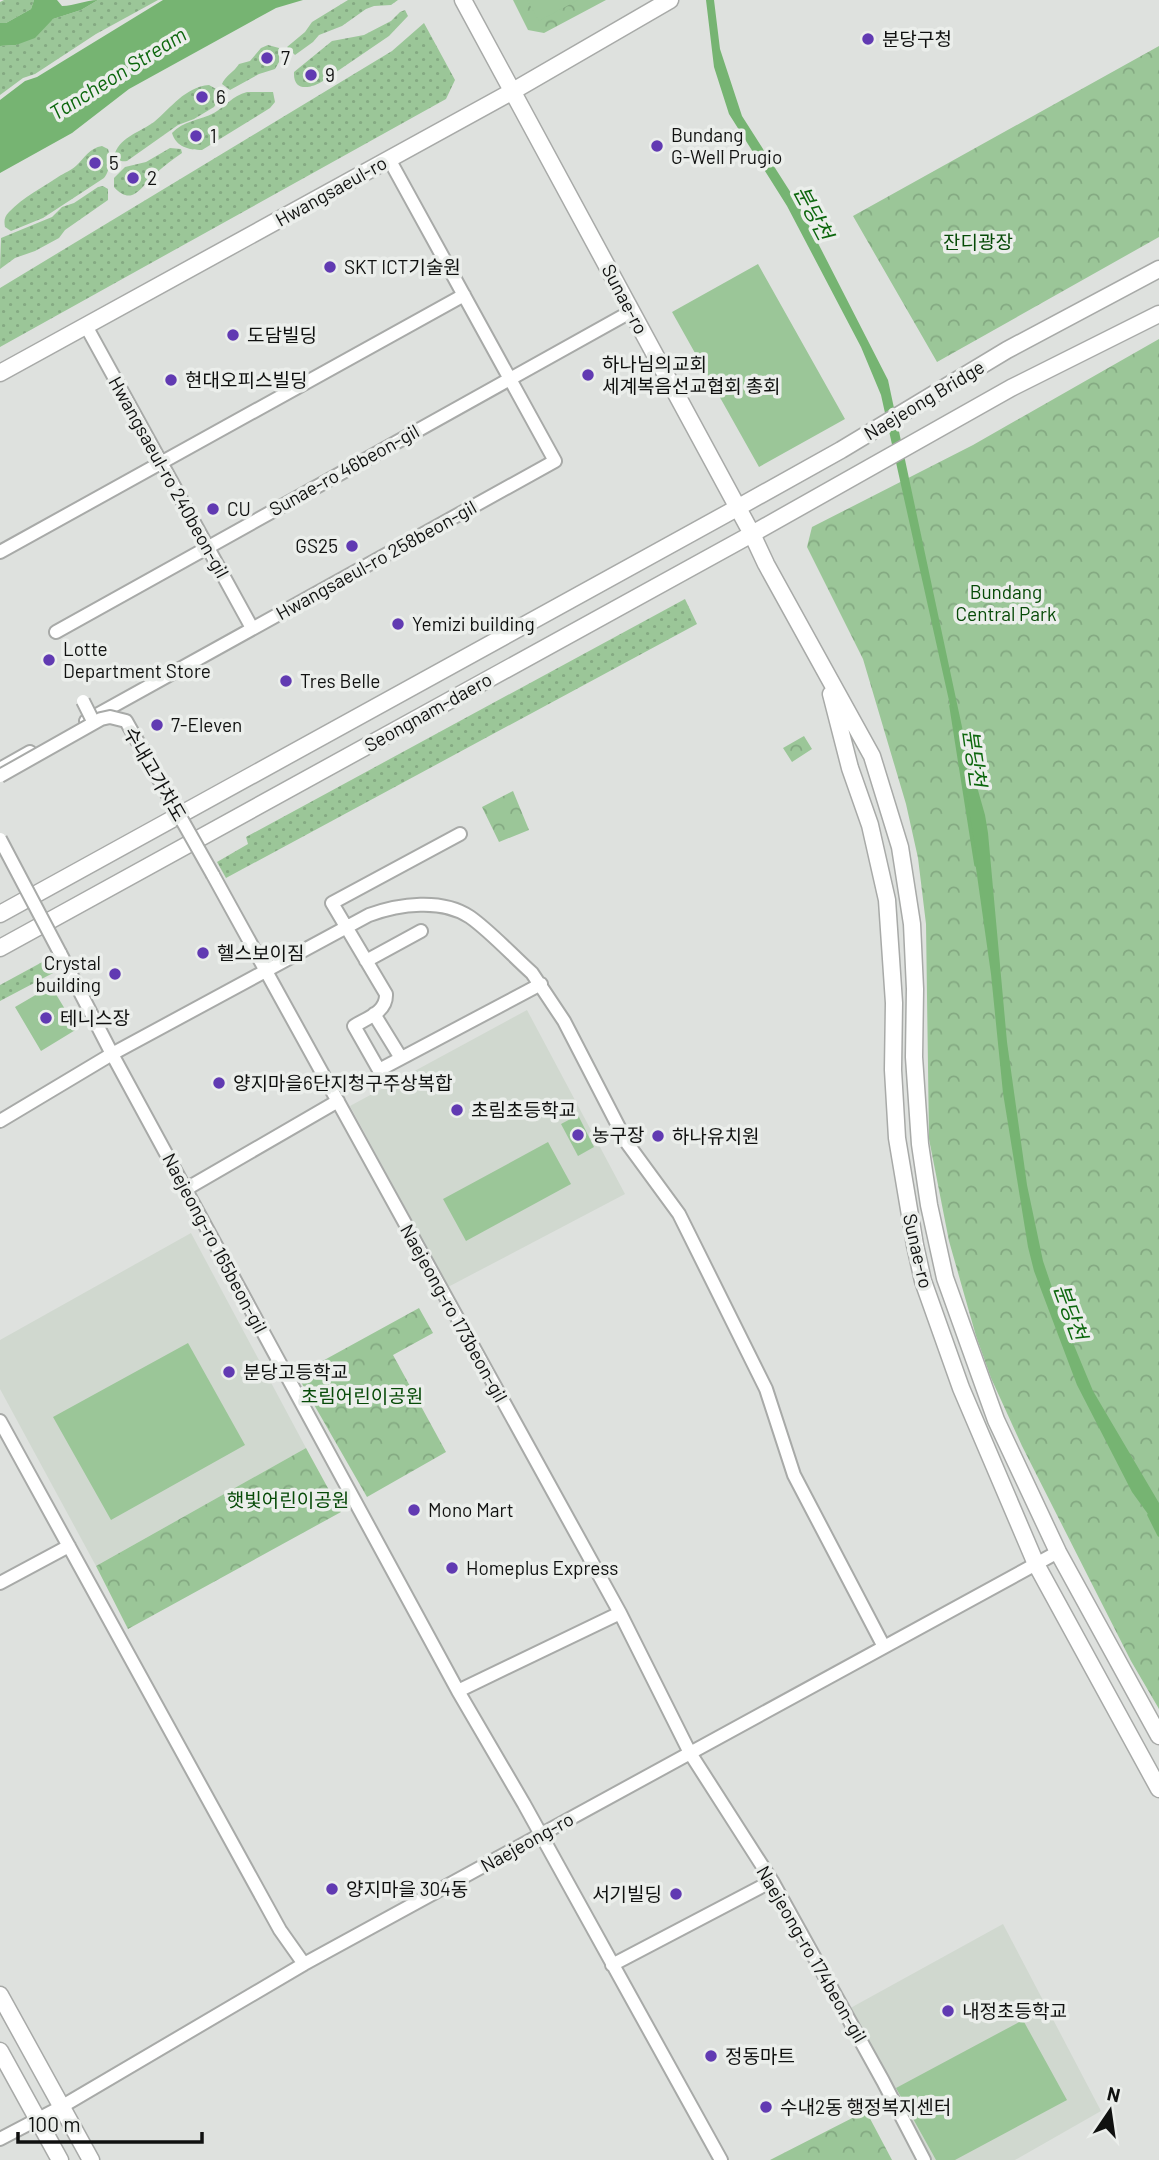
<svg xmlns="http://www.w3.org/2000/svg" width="1159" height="2160" viewBox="0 0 1159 2160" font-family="Barlow,'Noto Sans KR',sans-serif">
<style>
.built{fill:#d0d8cf}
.grass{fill:url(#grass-dots)}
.park{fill:url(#park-crowns)}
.pitch{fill:#9bc698}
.water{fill:#76b472}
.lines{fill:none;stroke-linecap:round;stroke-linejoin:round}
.stream{stroke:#76b472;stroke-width:3.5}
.minor-casing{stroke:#a8aaa8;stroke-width:16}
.major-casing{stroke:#a8aaa8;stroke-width:19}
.minor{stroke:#fff;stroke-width:12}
.major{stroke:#fff;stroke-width:16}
.minor-bridge-casing{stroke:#a8aaa8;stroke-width:16;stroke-linecap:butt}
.minor-bridge{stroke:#fff;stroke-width:12}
.poi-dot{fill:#613ab2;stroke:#ebeeeb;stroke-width:2.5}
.labels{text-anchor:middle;stroke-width:7;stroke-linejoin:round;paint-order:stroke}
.poi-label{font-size:19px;fill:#101110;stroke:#ebeeeb;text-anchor:start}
.street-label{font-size:19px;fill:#101110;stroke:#ebeeeb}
.park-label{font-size:19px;fill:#064a07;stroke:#ebeeeb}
.water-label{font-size:21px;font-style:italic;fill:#0c670d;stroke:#ebeeeb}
</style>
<defs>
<pattern id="grass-dots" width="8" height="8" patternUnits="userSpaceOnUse" patternTransform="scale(1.75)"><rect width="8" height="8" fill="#9bc698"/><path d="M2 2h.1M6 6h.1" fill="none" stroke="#84a982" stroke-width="1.8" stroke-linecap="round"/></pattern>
<pattern id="park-crowns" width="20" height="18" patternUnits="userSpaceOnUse" patternTransform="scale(1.75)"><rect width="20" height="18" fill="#9bc698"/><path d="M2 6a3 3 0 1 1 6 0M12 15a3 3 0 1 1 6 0" fill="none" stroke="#84a982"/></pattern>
</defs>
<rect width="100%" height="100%" fill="#dee1de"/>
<!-- built -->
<path class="built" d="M 527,1010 L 625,1194 L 448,1287 L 350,1106 Z
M 191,1233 L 306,1448 L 96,1566 L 0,1389 L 0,1340 Z
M 1003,1924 L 1101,2111 L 1015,2160 L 926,2160 L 845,2011 Z"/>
<!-- grass -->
<path class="grass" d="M 4,0 L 34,0 L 31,9 L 6,23 L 0,23 L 0,2 Z
M 98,0 L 158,0 L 96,34 L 35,74 L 23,78 L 0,95 L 0,46 L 16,45 L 53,19 L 81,10 Z
M 348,0 L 398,0 L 391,5 L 374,6 L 366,9 L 342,26 L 319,35 L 313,42 L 295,55 L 287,47 L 305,32 L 312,22 Z
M 405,10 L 408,16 L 389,36 L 323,81 C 310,89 293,92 294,72 L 332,41 L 364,35 L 391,21 L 400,12 Z
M 424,23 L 455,80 L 446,99 L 0,347 L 0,288 L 392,51 Z
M 268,45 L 279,48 L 279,62 L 275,69 L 259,74 L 230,90 L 222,84 C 225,76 234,72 239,64 L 250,61 L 261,48 Z
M 209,85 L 218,90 L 217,102 L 214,107 L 194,119 L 178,125 L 127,161 C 120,162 117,160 115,153 C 121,137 140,132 154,122 C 171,108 185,87 209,85 Z
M 247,92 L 273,92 L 275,102 L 270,108 L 202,150 C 189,150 176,147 172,133 C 183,121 200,120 214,113 C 226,106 232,96 247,92 Z
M 102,146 L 108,149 C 111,158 110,171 104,178 L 43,218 L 11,231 L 5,227 C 4,221 4,217 9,212 C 23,197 42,188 58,177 C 64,173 72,170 77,165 C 85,157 90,148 102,146 Z
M 170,148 L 181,149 L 182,153 C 173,159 164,166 155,174 C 142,185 133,208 114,187 L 114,178 L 125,167 L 146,162 Z
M 103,186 L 108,189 L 108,200 L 65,230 L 59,238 L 35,251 L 15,258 L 0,269 L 1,238 L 52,217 L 62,207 L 74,203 L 98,187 Z
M 685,599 L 697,624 L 226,878 L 217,862 L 248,844 L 246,837 Z
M 46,960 L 53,973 L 0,1001 L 0,985 Z"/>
<!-- park -->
<path class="park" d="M 513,0 L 606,0 L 544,33 L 528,30 Z
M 1159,46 L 1159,237 L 937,362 L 853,216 Z
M 1159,339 L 1159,1709 L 1131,1661 L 1022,1446 L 991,1378 L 976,1336 L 949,1241 L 929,1139 L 926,924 L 918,858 L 906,804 L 863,659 L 807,547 L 812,527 L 973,445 Z
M 804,736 L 812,749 L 792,762 L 783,748 Z
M 513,791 L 529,830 L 499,842 L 482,807 Z
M 419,1308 L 433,1333 L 393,1355 L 446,1452 L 367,1497 L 297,1375 Z
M 306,1448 L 341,1512 L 128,1629 L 96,1566 Z
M 866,2111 L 892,2160 L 770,2160 Z"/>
<!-- pitch -->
<path class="pitch" d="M 527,0 L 578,0 L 539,21 Z
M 98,151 L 105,152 L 103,166 L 96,175 L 90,175 L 87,169 L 87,159 Z
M 758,264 L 845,419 L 759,467 L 672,312 Z
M 51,986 L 77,1029 L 41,1051 L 15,1007 Z
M 578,1115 L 594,1147 L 578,1156 L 561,1124 Z
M 548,1142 L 571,1184 L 466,1241 L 443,1199 Z
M 188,1343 L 245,1445 L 111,1520 L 53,1417 Z
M 1023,2020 L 1067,2100 L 955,2160 L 936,2160 L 896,2088 Z"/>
<!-- water -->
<path class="water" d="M 34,0 L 57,0 L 62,6 C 75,6 85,0 98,0 L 81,10 L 53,19 L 35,38 L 16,45 L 0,46 L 0,23 L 6,23 L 31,9 Z
M 163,0 L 303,0 L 276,8 L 129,89 L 72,133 L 0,173 L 0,100 L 25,81 L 37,77 Z
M 706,0 L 714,0 L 720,49 L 742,116 L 798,204 L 888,380 L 968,755 L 985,815 L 988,833 L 1007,1042 L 1027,1185 L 1043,1261 L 1061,1314 L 1093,1391 L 1159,1503 L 1159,1535 L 1153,1521 L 1132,1492 L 1077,1385 L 1034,1271 L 1028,1247 L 1003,1093 L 991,974 L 958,741 L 881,395 L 861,347 L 787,206 L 729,114 L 714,67 Z"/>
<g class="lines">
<!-- stream -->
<path class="stream" d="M 951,706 L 976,865
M 1149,1515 L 1159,1535"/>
<!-- minor casing -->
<g class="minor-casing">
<path id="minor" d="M 86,326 L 252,628
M 0,552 L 464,295
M 56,632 L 632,311
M 86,721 L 555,461 L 389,159
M 0,769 L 30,752
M 460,834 L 332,903 L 386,994 C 387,1012 367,1018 354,1026 L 379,1070 L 541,984
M 213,875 L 620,1613 L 690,1753 L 772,1881 L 883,2081 L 924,2160
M 60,953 L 112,1054 L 458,1691 L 524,1804 L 721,2160
M 366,961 L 421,931
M 374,1014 L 401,1058
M 0,1121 L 112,1054 L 369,915 C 399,904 442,898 470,917 C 490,931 514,957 532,973 L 564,1021 L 627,1143 L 679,1214 L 766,1389 L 794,1475 L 883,1645
M 186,1189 L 338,1101
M 0,1421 L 280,1930 L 304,1964
M 0,1583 L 69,1546
M 458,1691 L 620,1613
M 612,1965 L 772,1881
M 0,2139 L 61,2107 L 304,1964 L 1058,1552"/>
</g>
<!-- major casing -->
<g class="major-casing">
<path id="major" d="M 463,0 L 752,534 L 766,564 L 872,756 L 900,847 L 912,924 L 915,989 L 914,1057 L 920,1144 L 929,1205 L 945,1278 L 996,1420 L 1058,1552 L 1159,1736
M 0,373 L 513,91 L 670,0
M 831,694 L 850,768 L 870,825 L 887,900 L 894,1003 L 893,1070 L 897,1138 L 915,1245 L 923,1281 L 961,1388 L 1036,1564 L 1159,1789
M 0,914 L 737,508 L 841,450 L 1007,350 L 1159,269
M 0,948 L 752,534 L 1011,388 L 1159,314
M 0,1995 L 91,2160
M 0,2051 L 60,2160"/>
</g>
<!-- minor -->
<use href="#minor" class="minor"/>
<!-- major -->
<use href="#major" class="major"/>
<!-- minor-bridge casing -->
<g class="minor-bridge-casing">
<path id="minor-bridge" d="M 83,701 L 94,723
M 0,776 L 101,719 L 110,717 L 126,721 L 213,875
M 0,839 L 60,953"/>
</g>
<!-- minor-bridge -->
<use href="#minor-bridge" class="minor-bridge"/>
</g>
<!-- markers -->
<g class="poi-dot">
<circle cx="868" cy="39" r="7"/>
<circle cx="267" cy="58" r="7"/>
<circle cx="311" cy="75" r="7"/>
<circle cx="202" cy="97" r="7"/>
<circle cx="196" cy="136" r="7"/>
<circle cx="657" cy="146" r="7"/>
<circle cx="95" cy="163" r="7"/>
<circle cx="133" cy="178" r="7"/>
<circle cx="330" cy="267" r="7"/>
<circle cx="233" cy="335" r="7"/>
<circle cx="588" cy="375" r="7"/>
<circle cx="171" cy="380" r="7"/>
<circle cx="213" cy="509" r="7"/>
<circle cx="352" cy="546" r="7"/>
<circle cx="398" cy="624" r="7"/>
<circle cx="49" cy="660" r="7"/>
<circle cx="286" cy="681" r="7"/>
<circle cx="157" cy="725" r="7"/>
<circle cx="203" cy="953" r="7"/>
<circle cx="115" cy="974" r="7"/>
<circle cx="46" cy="1018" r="7"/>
<circle cx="219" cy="1083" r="7"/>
<circle cx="457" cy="1110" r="7"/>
<circle cx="578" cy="1135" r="7"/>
<circle cx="658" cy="1136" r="7"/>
<circle cx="229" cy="1372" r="7"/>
<circle cx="414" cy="1510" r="7"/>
<circle cx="452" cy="1568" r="7"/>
<circle cx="332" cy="1889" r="7"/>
<circle cx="676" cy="1894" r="7"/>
<circle cx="948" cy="2011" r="7"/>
<circle cx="711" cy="2056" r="7"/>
<circle cx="766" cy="2107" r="7"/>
</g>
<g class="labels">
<!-- poi labels -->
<g class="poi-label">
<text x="882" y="46">분당구청</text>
<text x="281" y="65">7</text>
<text x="325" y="82">9</text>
<text x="216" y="104">6</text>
<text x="671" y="142">Bundang<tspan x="671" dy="22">G-Well Prugio</tspan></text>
<text x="210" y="143">1</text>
<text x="109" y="170">5</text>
<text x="147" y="185">2</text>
<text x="344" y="274">SKT ICT기술원</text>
<text x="247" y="342">도담빌딩</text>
<text x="602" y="371">하나님의교회<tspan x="602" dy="22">세계복음선교협회 총회</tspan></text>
<text x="185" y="387">현대오피스빌딩</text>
<text x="227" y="516">CU</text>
<text x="338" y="553" text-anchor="end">GS25</text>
<text x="412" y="631">Yemizi building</text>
<text x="63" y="656">Lotte<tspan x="63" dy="22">Department Store</tspan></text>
<text x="300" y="688">Tres Belle</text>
<text x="171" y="732">7-Eleven</text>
<text x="217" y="960">헬스보이짐</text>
<text x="101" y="970" text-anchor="end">Crystal<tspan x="101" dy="22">building</tspan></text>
<text x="60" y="1025">테니스장</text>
<text x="233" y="1090">양지마을6단지청구주상복합</text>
<text x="471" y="1117">초림초등학교</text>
<text x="592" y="1142">농구장</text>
<text x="672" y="1143">하나유치원</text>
<text x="243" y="1379">분당고등학교</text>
<text x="428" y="1517">Mono Mart</text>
<text x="466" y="1575">Homeplus Express</text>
<text x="346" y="1896">양지마을 304동</text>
<text x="662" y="1901" text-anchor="end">서기빌딩</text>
<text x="962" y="2018">내정초등학교</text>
<text x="725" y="2063">정동마트</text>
<text x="780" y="2114">수내2동 행정복지센터</text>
</g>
<!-- street labels -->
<g class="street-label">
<text transform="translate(331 191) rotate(-29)" y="7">Hwangsaeul-ro</text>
<text transform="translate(625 299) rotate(62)" y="7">Sunae-ro</text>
<text transform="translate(924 400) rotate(-31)" y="7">Naejeong Bridge</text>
<text transform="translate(344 470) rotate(-29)" y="7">Sunae-ro 46beon-gil</text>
<text transform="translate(169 477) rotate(61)" y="7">Hwangsaeul-ro 240beon-gil</text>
<text transform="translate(376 560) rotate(-29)" y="7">Hwangsaeul-ro 258beon-gil</text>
<text transform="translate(428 712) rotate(-29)" y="7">Seongnam-daero</text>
<text transform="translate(155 774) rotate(60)" y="7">수내고가차도</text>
<text transform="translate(215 1243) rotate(62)" y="7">Naejeong-ro 165beon-gil</text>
<text transform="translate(918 1251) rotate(77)" y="7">Sunae-ro</text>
<text transform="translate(454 1313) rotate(61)" y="7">Naejeong-ro 173beon-gil</text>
<text transform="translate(527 1842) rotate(-29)" y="7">Naejeong-ro</text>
<text transform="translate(812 1954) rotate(60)" y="7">Naejeong-ro 174beon-gil</text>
</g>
<!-- park labels -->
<g class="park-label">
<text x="978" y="249">잔디광장</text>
<text x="1006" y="599">Bundang<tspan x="1006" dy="22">Central Park</tspan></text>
<text x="362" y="1403">초림어린이공원</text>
<text x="288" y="1507">햇빛어린이공원</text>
</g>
<!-- water labels -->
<g class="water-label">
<text transform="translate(118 74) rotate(-32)" y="7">Tancheon Stream</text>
<text transform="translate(813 213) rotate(62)" y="7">분당천</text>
<text transform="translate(974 758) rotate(82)" y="7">분당천</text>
<text transform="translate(1070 1312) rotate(70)" y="7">분당천</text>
</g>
</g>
<!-- north arrow -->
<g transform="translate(1110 2111) rotate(13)" stroke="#ebeeeb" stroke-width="5" paint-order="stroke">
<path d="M0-5L12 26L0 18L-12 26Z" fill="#101110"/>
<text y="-10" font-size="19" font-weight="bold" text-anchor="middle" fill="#101110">N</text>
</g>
<!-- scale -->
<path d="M18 2132v10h184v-10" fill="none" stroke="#101110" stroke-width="3.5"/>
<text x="28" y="2132" font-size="21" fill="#101110" stroke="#ebeeeb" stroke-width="5" paint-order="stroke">100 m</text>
</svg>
